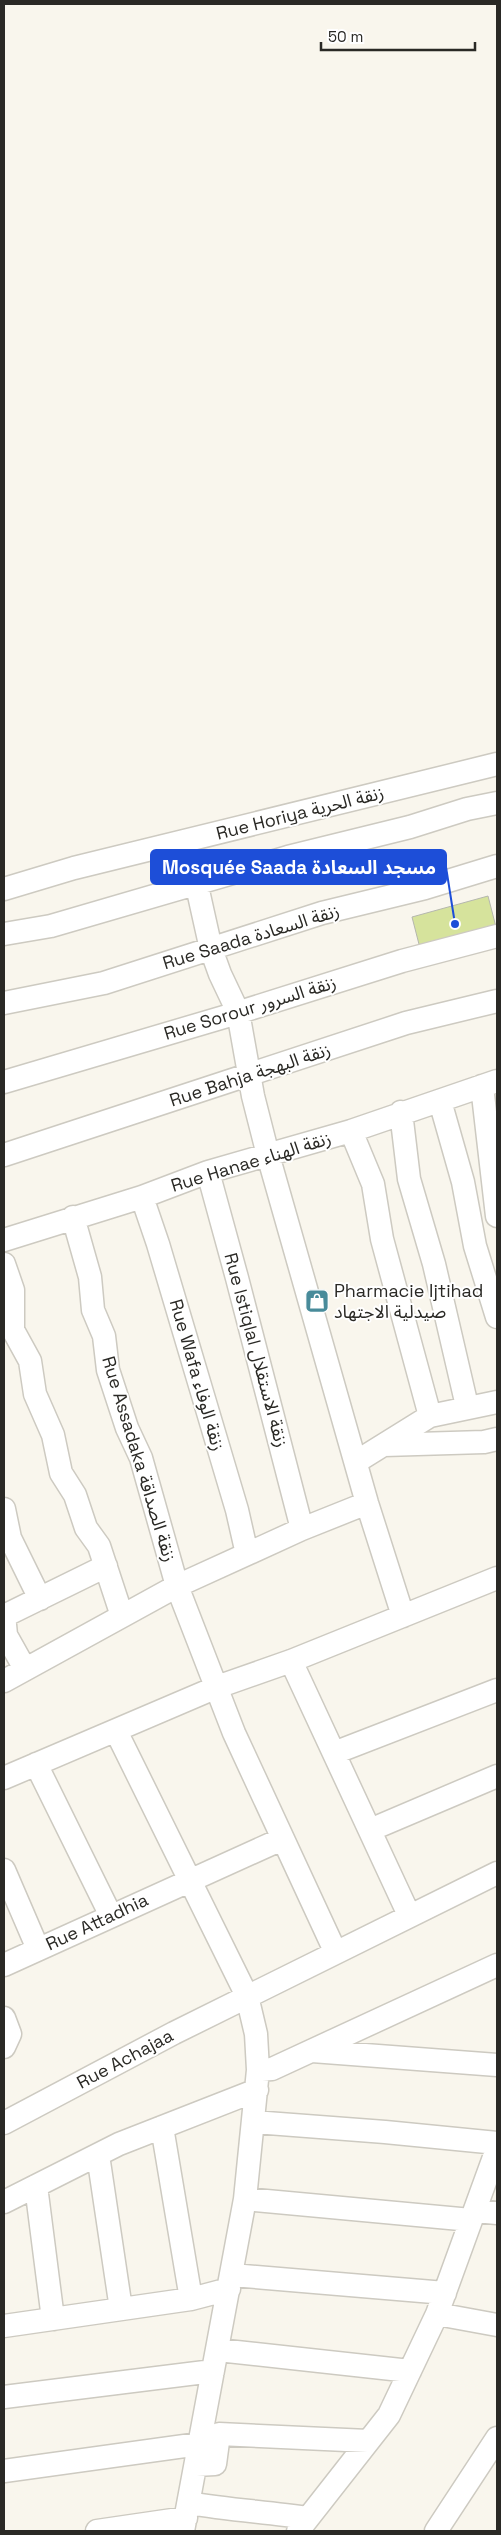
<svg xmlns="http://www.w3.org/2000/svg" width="501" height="2535" viewBox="0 0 501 2535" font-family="'Space Grotesk','Noto Sans Arabic',sans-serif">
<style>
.building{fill:#d6e39c;stroke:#b5b7ae}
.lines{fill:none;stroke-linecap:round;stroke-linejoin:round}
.street-casing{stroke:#cdcac1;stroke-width:25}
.street{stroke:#fff;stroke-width:22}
.labels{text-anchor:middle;stroke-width:4;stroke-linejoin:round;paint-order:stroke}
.street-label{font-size:18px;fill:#2a2925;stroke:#fff}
.poi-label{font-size:18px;fill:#2a2925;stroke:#fff;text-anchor:start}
.leader{fill:none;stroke:#1d4ed8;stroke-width:2}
.callout-dot{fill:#1d4ed8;stroke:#fff;stroke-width:2}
.callout{fill:#1d4ed8;stroke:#1d4ed8;stroke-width:2}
.callout-label{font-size:19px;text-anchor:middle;font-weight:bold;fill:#fff}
</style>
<rect width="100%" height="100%" fill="#f9f6ed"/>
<!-- building -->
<path class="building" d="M 488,896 L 497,931 L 421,952 L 412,917 Z"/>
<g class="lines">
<!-- street casing -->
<g class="street-casing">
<path id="street" d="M 187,841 L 211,949 L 220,974 L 238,1012 L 253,1096 L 268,1155 L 367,1503 L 403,1616
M 4,889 L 74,868 L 497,764
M 4,934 L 51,926 L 288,857 L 410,827 L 467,809 L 497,803
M 4,1003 L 104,983 L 322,913 L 425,888 L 497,866
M 4,1082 L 224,1017 L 402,961 L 497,936
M 482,1086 L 497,1216
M 440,1101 L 463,1182 L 475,1246 L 497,1317
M 401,1112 L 409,1179 L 434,1264 L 467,1406
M 351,1131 L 373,1184 L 382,1239 L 430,1416
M 4,1155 L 406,1023 L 497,1001
M 208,1172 L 237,1278 L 302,1529
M 142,1197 L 158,1244 L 237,1510 L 247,1554
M 73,1217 L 90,1277 L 93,1310 L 104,1336 L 108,1370 L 127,1428 L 141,1458 L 177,1586 L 234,1733 L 335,1951
M 4,1240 L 142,1197 L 208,1172 L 351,1131 L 497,1081
M 4,1264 L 13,1290 L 13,1330 L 30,1361 L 35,1394 L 53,1435 L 61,1473 L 75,1495 L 86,1528 L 99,1546 L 122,1616
M 384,1445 L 484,1442 L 497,1439
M 356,1462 L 430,1416 L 497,1402
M 4,1509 L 10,1538 L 40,1599
M 4,1614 L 6,1635 L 25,1669
M 4,1616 L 106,1566
M 291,1661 L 409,1915
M 4,1681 L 177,1586 L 302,1529 L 367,1503
M 116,1731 L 247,1996 L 256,2034 L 258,2070 L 245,2199 L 183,2531
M 334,1753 L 497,1690
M 36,1764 L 111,1916
M 4,1778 L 217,1687 L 291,1661 L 497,1578
M 370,1830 L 497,1776
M 4,1870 L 38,1949
M 4,1965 L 282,1839
M 4,2018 L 10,2034 L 4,2047
M 312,2051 L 497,2065
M 258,2070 L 272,2069 L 497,1965
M 253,2122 L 385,2132 L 497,2143
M 4,2123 L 174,2033 L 497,1873
M 162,2127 L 191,2299
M 98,2155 L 121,2309
M 36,2186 L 53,2319
M 245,2199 L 471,2220
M 4,2202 L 119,2144 L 257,2090
M 476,2211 L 497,2213
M 232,2275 L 445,2293
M 437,2314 L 497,2325
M 4,2326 L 191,2299 L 229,2289
M 218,2350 L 410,2371
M 4,2397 L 213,2371
M 196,2465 L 215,2464 L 219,2434 L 368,2441
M 4,2471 L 199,2444
M 189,2503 C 229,2510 268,2512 308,2518
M 97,2531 L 186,2518
M 298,2531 L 389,2415 L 437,2314 L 497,2149
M 436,2531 L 497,2438"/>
</g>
<!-- street -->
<use href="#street" class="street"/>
</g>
<!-- icons -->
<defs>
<g id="shop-square" transform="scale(1.25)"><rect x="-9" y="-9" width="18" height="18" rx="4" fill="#488b9a" stroke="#fff"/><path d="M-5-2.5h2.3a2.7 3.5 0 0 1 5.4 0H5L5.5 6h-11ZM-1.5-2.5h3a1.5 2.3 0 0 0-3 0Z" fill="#fff"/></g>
</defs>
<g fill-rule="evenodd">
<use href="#shop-square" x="317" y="1301"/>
</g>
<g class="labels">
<!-- street labels -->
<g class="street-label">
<text transform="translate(300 813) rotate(-14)" y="6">Rue Horiya زنقة الحرية</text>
<text transform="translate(251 937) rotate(-17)" y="6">Rue Saada زنقة السعادة</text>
<text transform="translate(250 1008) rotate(-17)" y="6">Rue Sorour زنقة السرور</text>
<text transform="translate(250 1075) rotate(-18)" y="6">Rue Bahja زنقة البهجة</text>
<text transform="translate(251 1162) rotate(-17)" y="6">Rue Hanae زنقة الهناء</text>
<text transform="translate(256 1350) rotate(75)" y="6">Rue Istiqlal زنقة الاستقلال</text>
<text transform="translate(197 1375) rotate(74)" y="6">Rue Wafa زنقة الوفاء</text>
<text transform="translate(139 1459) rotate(73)" y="6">Rue Assadaka زنقة الصداقة</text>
<text transform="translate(97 1922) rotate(-25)" y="6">Rue Attadhia</text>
<text transform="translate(125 2059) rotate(-28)" y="6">Rue Achajaa</text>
</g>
<!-- poi labels -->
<g class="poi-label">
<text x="334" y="1297">Pharmacie Ijtihad<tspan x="334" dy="21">صيدلية الاجتهاد</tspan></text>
</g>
</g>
<!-- callouts -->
<path class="leader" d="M455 924L446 867"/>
<circle class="callout-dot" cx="455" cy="924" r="5"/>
<rect class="callout" x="151" y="850" width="295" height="34" rx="5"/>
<g class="callout-label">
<text x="299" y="874">Mosquée Saada مسجد السعادة</text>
</g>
<!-- border -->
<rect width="501" height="2535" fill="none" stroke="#2a2925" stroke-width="10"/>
<!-- scale -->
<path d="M321 42v8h154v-8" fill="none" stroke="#2a2925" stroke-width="2.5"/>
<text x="328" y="42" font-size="15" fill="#2a2925" stroke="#ffffff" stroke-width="4" paint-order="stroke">50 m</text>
</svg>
